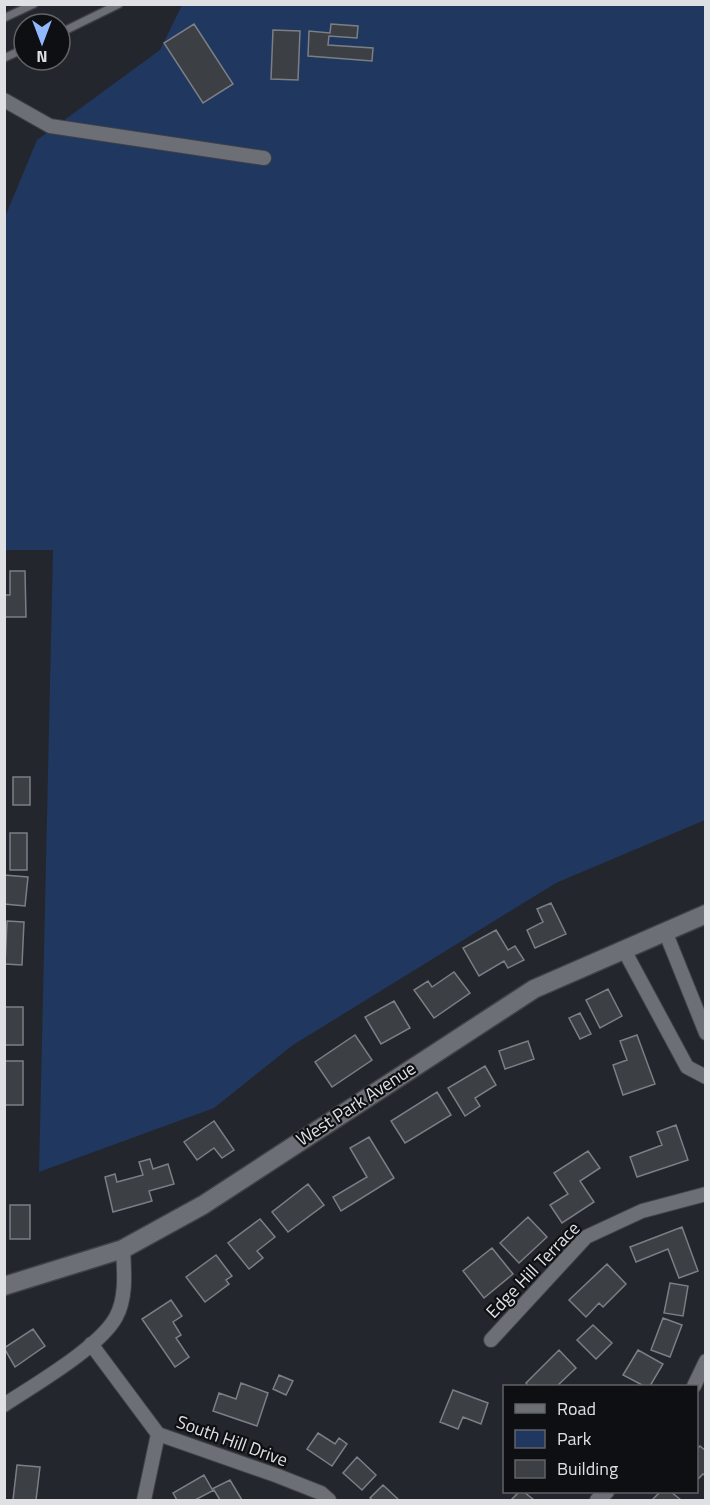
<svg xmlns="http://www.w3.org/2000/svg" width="710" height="1505" viewBox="0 0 710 1505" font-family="'Titillium Web',sans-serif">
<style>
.green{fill:#20375f}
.building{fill:#3c4045;stroke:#7b7f85;stroke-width:1.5}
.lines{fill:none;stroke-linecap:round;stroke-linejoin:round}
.lane-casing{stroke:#3f4146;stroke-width:10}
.street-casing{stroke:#3f4146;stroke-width:16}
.secondary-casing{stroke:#3f4146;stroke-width:21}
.lane{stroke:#6c6f75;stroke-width:7}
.street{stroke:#6c6f75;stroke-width:14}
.secondary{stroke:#6c6f75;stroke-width:18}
.labels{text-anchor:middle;stroke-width:4.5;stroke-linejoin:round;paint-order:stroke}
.street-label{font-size:18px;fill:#dee0e4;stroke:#0e0f12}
</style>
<rect width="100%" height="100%" fill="#23262c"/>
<!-- green -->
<path class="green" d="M 182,5 L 705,5 L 705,820 L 556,883 L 293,1045 L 214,1108 L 39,1172 L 53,550 L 5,550 L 5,217 L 37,140 L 160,50 Z"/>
<!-- building -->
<path class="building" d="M 194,24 L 233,84 L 203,103 L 164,43 Z
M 331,24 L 358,26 L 357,38 L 329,36 L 328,45 L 373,48 L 372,61 L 308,56 L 309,31 L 330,33 Z
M 273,30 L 300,31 L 298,80 L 271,79 Z
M 10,571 L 25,571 L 26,617 L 4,617 L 4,595 L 10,595 Z
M 13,777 L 30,777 L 30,805 L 13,805 Z
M 10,833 L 27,833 L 27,870 L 10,870 Z
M 4,875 L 28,877 L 25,906 L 4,904 Z
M 551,903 L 566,934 L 535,948 L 527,930 L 543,922 L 537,909 Z
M 7,921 L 24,922 L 22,965 L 5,964 Z
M 496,930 L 508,950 L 515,946 L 524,960 L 508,968 L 504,961 L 479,976 L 463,948 Z
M 454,972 L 470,993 L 434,1018 L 414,990 L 428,981 L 432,987 Z
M 608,989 L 622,1016 L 600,1028 L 586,1000 Z
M 394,1001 L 410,1028 L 381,1044 L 365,1017 Z
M 4,1007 L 23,1007 L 23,1045 L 4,1045 Z
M 580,1013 L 591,1034 L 580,1039 L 569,1018 Z
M 355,1035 L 372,1060 L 332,1087 L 315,1062 Z
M 637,1035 L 655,1084 L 623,1095 L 613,1065 L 627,1060 L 620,1041 Z
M 528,1041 L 534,1059 L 505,1069 L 499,1051 Z
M 4,1061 L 23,1061 L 23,1105 L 4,1105 Z
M 485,1066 L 496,1085 L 475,1098 L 480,1106 L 465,1116 L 448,1088 Z
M 437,1092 L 451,1115 L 405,1143 L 391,1121 Z
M 214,1121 L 234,1150 L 222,1158 L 214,1148 L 197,1160 L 184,1142 Z
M 676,1125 L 688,1160 L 637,1177 L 630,1157 L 662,1145 L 657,1132 Z
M 369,1137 L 394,1178 L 341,1211 L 333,1197 L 367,1177 L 350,1148 Z
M 588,1151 L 600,1168 L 580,1181 L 594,1202 L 562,1223 L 550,1205 L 568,1194 L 554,1173 Z
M 150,1159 L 153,1169 L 168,1164 L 174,1184 L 149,1191 L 152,1201 L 113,1212 L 105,1177 L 115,1174 L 117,1182 L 143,1175 L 139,1162 Z
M 308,1184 L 324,1205 L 288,1232 L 272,1212 Z
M 10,1205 L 30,1205 L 30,1239 L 10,1239 Z
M 528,1217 L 547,1237 L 519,1263 L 500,1243 Z
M 260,1219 L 275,1237 L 257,1251 L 263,1258 L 249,1269 L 228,1243 Z
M 682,1227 L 698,1271 L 679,1278 L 668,1249 L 636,1262 L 630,1247 Z
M 492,1248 L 513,1274 L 484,1298 L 463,1271 Z
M 216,1255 L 232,1276 L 226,1280 L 229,1284 L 205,1302 L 186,1277 Z
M 607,1264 L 626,1284 L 603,1307 L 599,1303 L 586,1317 L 569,1300 Z
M 670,1283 L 688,1286 L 683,1316 L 664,1313 Z
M 171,1300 L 182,1316 L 173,1322 L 181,1335 L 176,1338 L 189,1357 L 175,1367 L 142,1319 Z
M 663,1318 L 682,1325 L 670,1357 L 651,1350 Z
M 593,1325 L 612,1343 L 596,1359 L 577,1340 Z
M 33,1329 L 45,1346 L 15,1367 L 4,1348 Z
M 559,1350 L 576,1368 L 557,1386 L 529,1386 L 526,1383 Z
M 638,1350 L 663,1364 L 650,1386 L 644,1386 L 623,1375 Z
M 279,1375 L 293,1381 L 286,1395 L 273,1389 Z
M 241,1383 L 268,1393 L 257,1426 L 213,1411 L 219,1393 L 236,1399 Z
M 453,1390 L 488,1403 L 481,1424 L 463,1417 L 458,1429 L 440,1422 Z
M 318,1433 L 335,1444 L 339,1438 L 347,1444 L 332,1466 L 307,1449 Z
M 700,1446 L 706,1451 L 706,1476 L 703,1474 L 697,1480 L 696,1450 Z
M 357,1457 L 376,1475 L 362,1490 L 343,1473 Z
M 17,1465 L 40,1467 L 36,1500 L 13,1500 Z
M 204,1475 L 212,1489 L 230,1480 L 242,1500 L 220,1500 L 214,1490 L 195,1500 L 177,1500 L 173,1493 Z
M 383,1485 L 399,1500 L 373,1500 L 370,1498 Z
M 519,1492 L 524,1492 L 534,1500 L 511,1500 Z
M 660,1492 L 671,1492 L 681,1500 L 652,1500 Z"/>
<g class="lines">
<!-- lane casing -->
<g class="lane-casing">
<path id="lane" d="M 4,18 L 34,4
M 60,33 L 119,4
M 4,58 L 24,49"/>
</g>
<!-- street casing -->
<g class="street-casing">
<path id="street" d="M 4,100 L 50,126 L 264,158
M 665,931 L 706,1033
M 624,950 L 687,1067 L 706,1077
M 491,1340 L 586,1237 L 642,1211 L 706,1194
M 91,1344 L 158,1434 L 278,1476 L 321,1493 L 329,1500
M 694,1386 L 706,1361
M 4,1405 C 34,1385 100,1347 116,1317 C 127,1297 124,1270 123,1249
M 144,1500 L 158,1434
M 597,1500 L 607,1492"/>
</g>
<!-- secondary casing -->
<g class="secondary-casing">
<path id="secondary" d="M 4,1286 L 123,1249 L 203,1205 L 534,989 L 706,914"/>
</g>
<!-- lane -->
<use href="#lane" class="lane"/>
<!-- street -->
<use href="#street" class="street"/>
<!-- secondary -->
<use href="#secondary" class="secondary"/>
</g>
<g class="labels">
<!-- street labels -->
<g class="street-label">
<text transform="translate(356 1104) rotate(-33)" y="6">West Park Avenue</text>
<text transform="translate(533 1270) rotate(-46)" y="6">Edge Hill Terrace</text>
<text transform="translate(232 1441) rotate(20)" y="6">South Hill Drive</text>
</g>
</g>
<!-- border -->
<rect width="710" height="1505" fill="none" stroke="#dee0e4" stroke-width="12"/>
<!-- legend -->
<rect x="503" y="1385" width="195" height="108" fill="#0e0f12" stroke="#616366" stroke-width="1.5"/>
<rect x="515" y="1404" width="30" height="9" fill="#6c6f75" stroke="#616366" stroke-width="1.5"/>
<text x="557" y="1415" font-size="18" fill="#dee0e4">Road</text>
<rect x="515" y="1430" width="30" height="18" fill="#20375f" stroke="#616366" stroke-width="1.5"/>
<text x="557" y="1445" font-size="18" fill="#dee0e4">Park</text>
<rect x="515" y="1460" width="30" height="18" fill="#3c4045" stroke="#616366" stroke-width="1.5"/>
<text x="557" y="1475" font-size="18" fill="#dee0e4">Building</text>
<!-- north arrow -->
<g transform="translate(42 42) rotate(180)"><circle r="28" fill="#0e0f12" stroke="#616366" stroke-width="1.5"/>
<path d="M0-4.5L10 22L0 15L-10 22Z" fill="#91b8fd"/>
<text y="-9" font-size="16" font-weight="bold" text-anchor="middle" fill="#dee0e4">N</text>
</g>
</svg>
